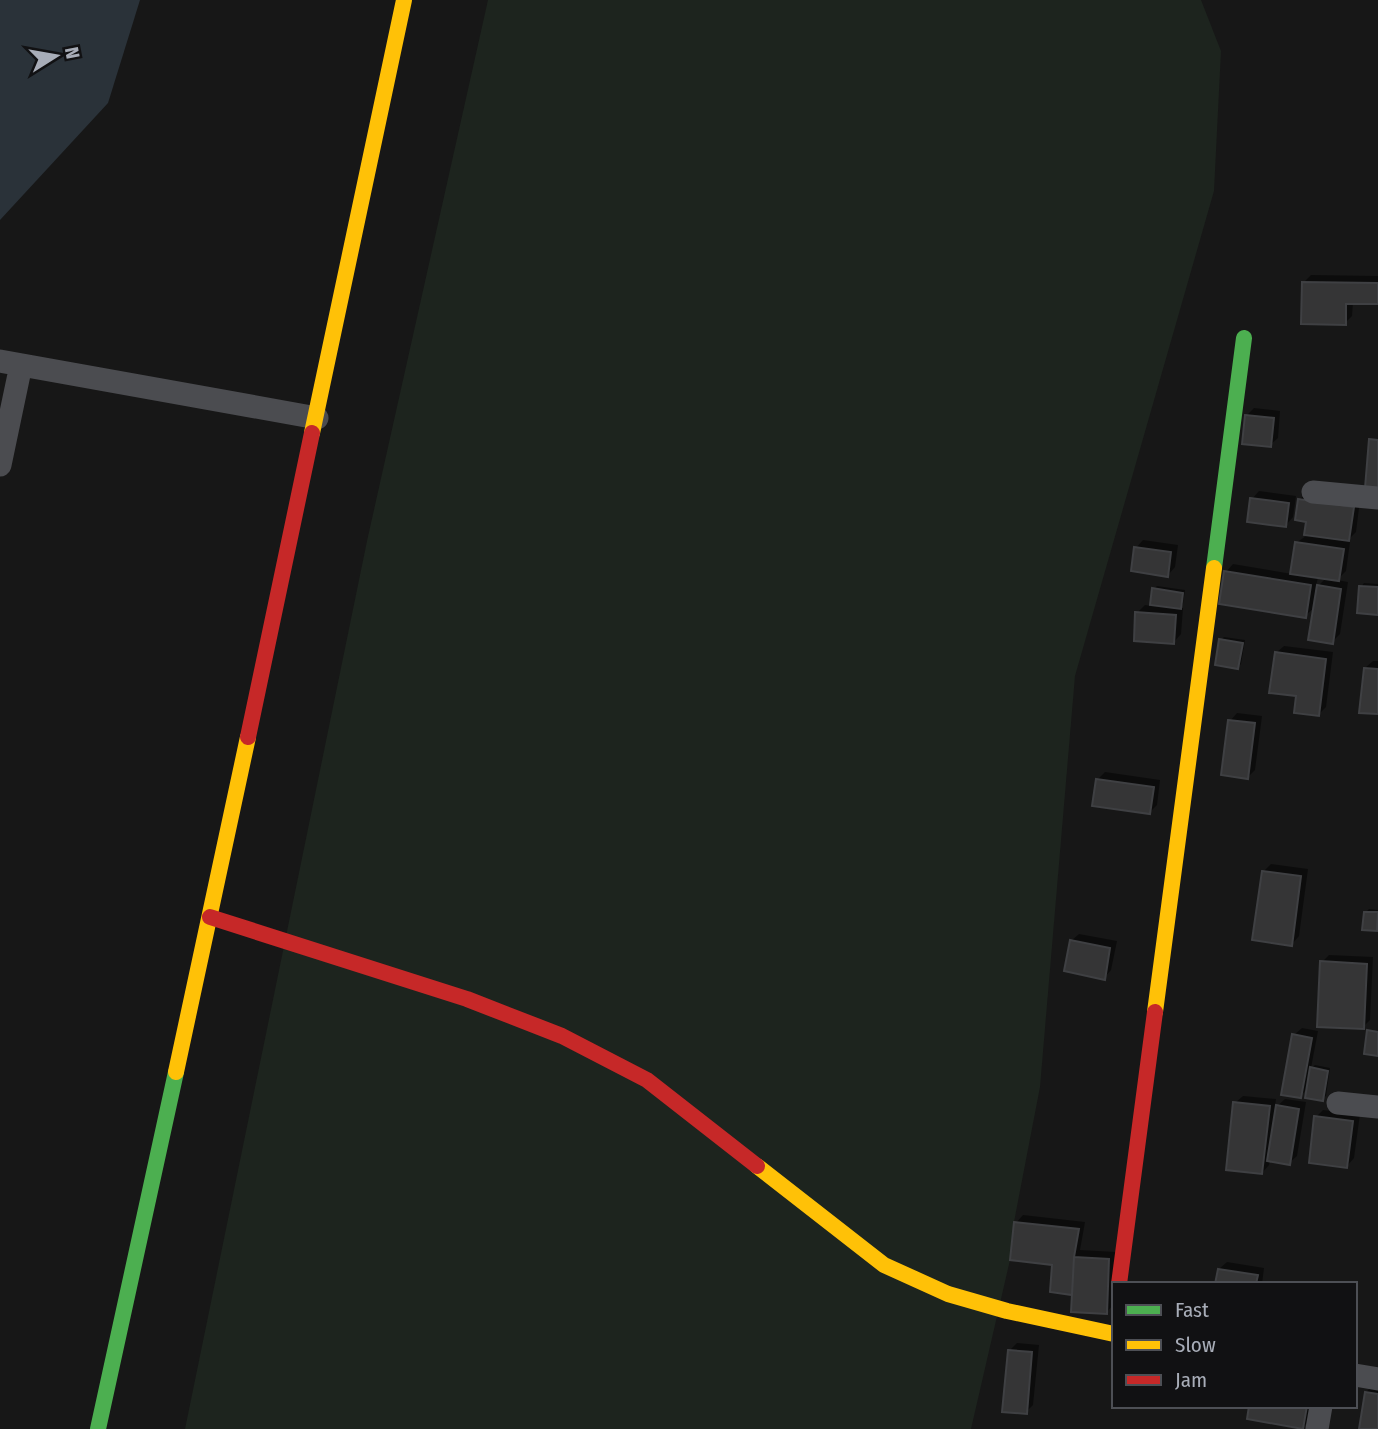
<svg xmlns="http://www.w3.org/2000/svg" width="1378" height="1429" viewBox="0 0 1378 1429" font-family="'Fira Sans Condensed',sans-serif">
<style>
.green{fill:#1d241e}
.water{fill:#2a3239}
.shadow{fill:#0007;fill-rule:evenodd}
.building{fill:#353536;stroke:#3f4043;stroke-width:2}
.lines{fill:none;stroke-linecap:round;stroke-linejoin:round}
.street{stroke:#4b4c50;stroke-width:23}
.fast{stroke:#4caf50;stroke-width:16}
.slow{stroke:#ffc107;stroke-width:16}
.jam{stroke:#c62828;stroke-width:16}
</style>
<rect width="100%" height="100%" fill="#171717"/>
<!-- green -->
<path class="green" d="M 488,0 L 1201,0 L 1221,51 L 1214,191 L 1075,676 L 1040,1087 L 1014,1222 L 1010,1260 L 971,1429 L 185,1429 L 367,541 Z"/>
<!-- water -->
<path class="water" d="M 0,0 L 140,0 L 108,103 L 0,220 Z"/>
<!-- shadow -->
<path class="shadow" d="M 1311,275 L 1378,276 L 1378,303 L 1353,302 L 1352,316 L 1345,323 L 1304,282 Z
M 1254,408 L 1280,411 L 1278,438 L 1270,445 L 1247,415 Z
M 1259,491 L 1296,496 L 1293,517 L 1286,525 L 1252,499 Z
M 1307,493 L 1360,500 L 1356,532 L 1347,541 L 1350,542 L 1346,571 L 1337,580 L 1348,582 L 1340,634 L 1332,642 L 1315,607 L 1305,616 L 1226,572 L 1233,564 L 1292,574 L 1296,543 L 1306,536 L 1308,520 L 1299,500 ZM 1318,576 L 1327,577 L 1316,588 Z
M 1143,540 L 1178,545 L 1175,567 L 1168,575 L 1136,548 Z
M 1364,583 L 1378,584 L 1378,613 L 1361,587 Z
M 1157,586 L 1185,590 L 1183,604 L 1180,608 L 1183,608 L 1181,634 L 1174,642 L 1137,613 L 1145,605 L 1152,606 L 1154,589 Z
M 1224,637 L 1245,640 L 1241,664 L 1238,667 L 1221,640 Z
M 1284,646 L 1333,652 L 1326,707 L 1319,714 L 1298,695 L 1276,653 Z
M 1373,661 L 1378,661 L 1378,713 L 1365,668 Z
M 1237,713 L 1262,716 L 1255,770 L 1248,777 L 1230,721 Z
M 1105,772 L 1160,780 L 1157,805 L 1149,813 L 1098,779 Z
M 1271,864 L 1308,869 L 1299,936 L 1292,944 L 1263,872 Z
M 1369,909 L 1378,910 L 1377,930 L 1366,912 Z
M 1079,934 L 1117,941 L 1111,970 L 1104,978 L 1071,941 Z
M 1329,955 L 1373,957 L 1370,1020 L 1363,1027 L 1322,962 Z
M 1302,1028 L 1318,1031 L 1311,1068 L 1315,1065 L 1330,1068 L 1326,1096 L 1322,1099 L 1308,1088 L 1300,1096 L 1294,1035 Z
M 1243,1096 L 1276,1099 L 1275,1108 L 1285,1099 L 1306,1102 L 1297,1156 L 1289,1163 L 1270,1160 L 1269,1165 L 1262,1173 L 1235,1103 Z
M 1323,1110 L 1360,1114 L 1354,1158 L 1347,1166 L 1316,1117 Z
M 1023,1215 L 1085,1222 L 1080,1250 L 1116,1252 L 1113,1305 L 1106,1313 L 1074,1293 L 1054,1263 L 1016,1223 Z
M 1227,1262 L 1264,1268 L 1262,1284 L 1217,1284 L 1219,1269 Z
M 1017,1343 L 1039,1345 L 1033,1405 L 1026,1412 L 1009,1351 Z
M 1374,1385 L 1378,1386 L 1378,1429 L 1361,1429 L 1366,1392 Z
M 1251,1406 L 1312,1406 L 1310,1420 L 1302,1428 Z"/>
<!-- building -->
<path class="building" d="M 1302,282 L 1378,283 L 1378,304 L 1346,304 L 1346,325 L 1301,324 Z
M 1245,415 L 1274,418 L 1271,447 L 1242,444 Z
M 1369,439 L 1378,440 L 1378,489 L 1365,488 Z
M 1250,498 L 1289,503 L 1286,527 L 1247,522 Z
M 1298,499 L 1354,507 L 1349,541 L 1304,535 L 1306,522 L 1295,520 Z
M 1295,542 L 1344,549 L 1339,581 L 1290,574 Z
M 1134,547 L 1171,552 L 1168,577 L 1131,571 Z
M 1224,571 L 1311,585 L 1306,618 L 1219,604 Z
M 1317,585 L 1341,589 L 1333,644 L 1308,640 Z
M 1359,586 L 1378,587 L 1378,615 L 1357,613 Z
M 1152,588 L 1183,593 L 1181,609 L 1150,605 Z
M 1135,612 L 1176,615 L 1174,644 L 1134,641 Z
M 1219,639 L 1243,643 L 1238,669 L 1215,665 Z
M 1275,652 L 1326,659 L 1319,716 L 1294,713 L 1296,696 L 1269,693 Z
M 1364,668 L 1378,669 L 1378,714 L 1359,713 Z
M 1228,720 L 1255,723 L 1248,779 L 1221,775 Z
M 1096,779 L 1154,787 L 1150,814 L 1092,806 Z
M 1262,871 L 1301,876 L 1292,946 L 1252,940 Z
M 1364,912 L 1378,912 L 1377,931 L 1362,930 Z
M 1070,940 L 1110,948 L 1105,980 L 1064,971 Z
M 1320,961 L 1367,964 L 1364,1029 L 1317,1027 Z
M 1367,1030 L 1378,1032 L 1378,1056 L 1364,1054 Z
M 1292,1034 L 1312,1038 L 1301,1098 L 1281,1095 Z
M 1310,1067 L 1328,1071 L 1323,1101 L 1305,1098 Z
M 1233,1102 L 1270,1106 L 1262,1174 L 1226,1170 Z
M 1276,1105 L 1299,1109 L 1290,1165 L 1267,1161 Z
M 1314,1116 L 1353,1121 L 1347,1168 L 1309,1163 Z
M 1014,1222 L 1079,1229 L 1074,1257 L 1072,1295 L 1050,1292 L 1052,1265 L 1010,1260 Z
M 1074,1257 L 1109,1259 L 1107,1314 L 1071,1312 Z
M 1218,1269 L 1258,1275 L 1256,1284 L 1215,1284 Z
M 1008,1350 L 1032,1352 L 1027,1414 L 1002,1412 Z
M 1365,1392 L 1378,1394 L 1378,1429 L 1359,1429 Z
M 1249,1406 L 1307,1406 L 1303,1429 L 1247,1419 Z"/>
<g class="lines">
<!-- street -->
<path class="street" d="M 0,361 L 317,418
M 0,465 L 21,365
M 1313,492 L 1378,498
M 1338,1103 L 1378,1107
M 1355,1375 L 1378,1379
M 1317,1429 L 1321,1406"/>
<!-- fast -->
<path class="fast" d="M 1214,568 L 1244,338
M 98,1429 L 176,1072"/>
<!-- slow -->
<path class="slow" d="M 312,433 L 404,0
M 1155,1012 L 1214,568
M 176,1072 L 248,737
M 757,1166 L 884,1265 L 948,1294 L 1007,1311 L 1114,1334"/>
<!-- jam -->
<path class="jam" d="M 248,737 L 312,433
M 210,917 L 467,999 L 562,1036 L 647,1080 L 757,1166
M 1119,1284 L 1155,1012"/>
</g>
<!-- legend -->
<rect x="1112" y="1282" width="245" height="126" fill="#111113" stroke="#4d4f55" stroke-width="2"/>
<rect x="1126" y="1305" width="35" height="10" fill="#4caf50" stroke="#4d4f55" stroke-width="2"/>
<text x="1175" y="1317" font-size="21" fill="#a8adb8">Fast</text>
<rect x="1126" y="1340" width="35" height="10" fill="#ffc107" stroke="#4d4f55" stroke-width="2"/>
<text x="1175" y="1352" font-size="21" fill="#a8adb8">Slow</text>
<rect x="1126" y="1375" width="35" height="10" fill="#c62828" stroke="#4d4f55" stroke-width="2"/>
<text x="1175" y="1387" font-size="21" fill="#a8adb8">Jam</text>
<!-- north arrow -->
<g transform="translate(56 56) rotate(79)" stroke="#111113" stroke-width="5" paint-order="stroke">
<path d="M0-5L12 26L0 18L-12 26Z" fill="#a8adb8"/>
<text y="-10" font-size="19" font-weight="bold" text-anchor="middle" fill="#a8adb8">N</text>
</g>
</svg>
